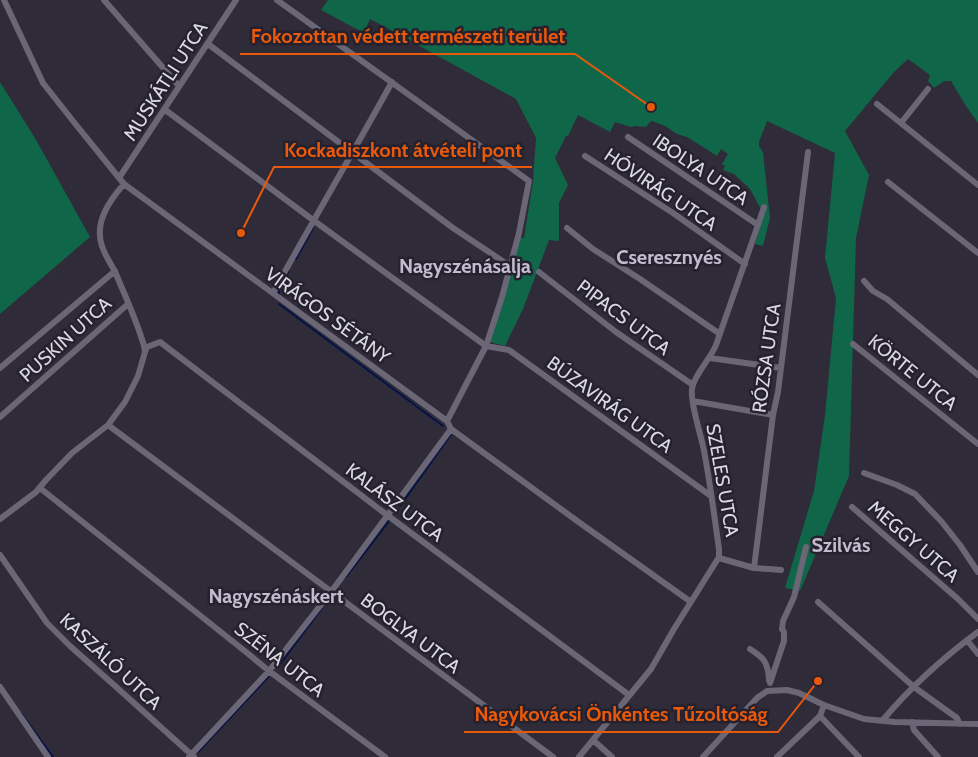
<svg xmlns="http://www.w3.org/2000/svg" width="978" height="757" viewBox="0 0 978 757" font-family="Cabin,sans-serif">
<style>
.green{fill:#106648}
.lines{fill:none;stroke-linecap:round;stroke-linejoin:round}
.stream{stroke:#031346;stroke-width:2}
.street{stroke:#6a6675;stroke-width:6}
.labels{text-anchor:middle;stroke-width:5;stroke-linejoin:round;paint-order:stroke}
.street-label{font-size:19px;fill:#dad8e1;stroke:#25212e}
.neighbourhood-label{font-size:20px;font-weight:bold;fill:#c2bdce;stroke:#25212e}
.leader{fill:none;stroke:#e8590c;stroke-width:2}
.callout-dot{fill:#e8590c;stroke:#25212e;stroke-width:2}
.callout-label{font-size:20px;text-anchor:middle;font-weight:bold;fill:#e8590c;stroke:#25212e;stroke-width:5;stroke-linejoin:round;paint-order:stroke}
</style>
<rect width="100%" height="100%" fill="#2f2b38"/>
<!-- green -->
<path class="green" d="M 328,0 L 978,0 L 978,123 L 966,106 L 951,81 L 944,81 L 934,88 L 928,81 L 930,75 L 908,59 L 894,72 L 845,131 L 869,175 L 856,238 L 849,476 L 800,591 L 785,588 L 814,491 L 825,415 L 836,298 L 825,258 L 835,153 L 767,121 L 759,142 L 759,146 L 763,152 L 770,218 L 763,246 L 755,244 L 764,215 L 750,189 L 734,174 L 723,170 L 725,166 L 722,164 L 728,154 L 721,149 L 717,156 L 687,137 L 677,134 L 665,126 L 652,121 L 650,122 L 646,127 L 636,126 L 631,127 L 615,122 L 610,132 L 578,115 L 568,136 L 566,136 L 555,158 L 568,185 L 559,203 L 559,241 L 549,240 L 523,309 L 505,346 L 490,342 L 520,238 L 524,238 L 533,181 L 536,138 L 516,99 L 405,38 L 392,34 L 391,30 L 370,19 L 364,33 L 321,10 Z
M 0,82 L 35,138 L 90,237 L 0,314 Z"/>
<g class="lines">
<!-- stream -->
<path class="stream" d="M 296,259 L 313,228
M 279,295 L 279,291 L 289,270
M 279,304 L 443,426
M 400,506 L 452,433
M 346,577 L 389,521
M 281,663 L 322,608
M 21,713 L 53,757
M 198,752 L 269,676"/>
<!-- street -->
<path class="street" d="M 4,0 L 43,83 L 77,126 L 124,184 L 447,421 L 451,429 L 580,523 L 691,602
M 104,0 L 179,86
M 277,0 L 529,181 L 519,233 L 502,297 L 486,346 L 447,421
M 208,44 L 453,228 L 510,266
M 877,104 L 978,185
M 164,109 L 313,220 L 486,346 L 509,350 L 711,496
M 901,123 L 928,89
M 628,137 L 758,225
M 585,156 L 673,213 L 745,264
M 119,178 L 236,0
M 888,182 L 978,253
M 567,228 L 593,249 L 640,279 L 720,334
M 539,272 L 616,332 L 693,385
M 864,281 L 873,291 L 887,299 L 978,375
M 273,293 C 312,222 353,153 392,82
M 853,344 L 978,444
M 145,352 L 147,347 L 160,342 L 387,515 L 629,695
M 710,358 L 781,368
M 0,368 L 115,271
M 693,401 L 773,415
M 0,417 L 128,304
M 108,425 L 553,757
M 864,473 L 897,485 L 915,494 L 941,521 L 960,545 L 978,572
M 40,488 L 246,652 L 269,671 L 385,757
M 852,507 L 958,599 L 978,619
M 0,519 L 36,492 L 46,480 L 72,453 L 108,425 L 125,402 L 138,376 L 145,352 L 144,346 C 137,321 126,298 116,274 C 112,265 105,256 102,246 C 94,223 109,201 124,184
M 0,555 L 47,623 L 70,646 L 114,685 L 194,757
M 719,558 L 754,568 L 781,570
M 754,568 L 773,415 L 778,392 L 808,152
M 818,602 L 914,687 L 957,718 L 960,724
M 967,640 L 978,654
M 750,649 C 764,658 768,662 769,680
M 770,683 L 784,641 L 784,632 L 782,629 L 783,621 L 794,597 L 806,547
M 0,687 L 48,757
M 820,716 L 859,757
M 882,721 C 909,689 944,657 978,632
M 912,722 L 914,730 L 938,757
M 593,740 L 612,757
M 189,757 L 269,671 L 331,592 L 451,429
M 579,757 L 651,669 L 674,629 L 719,557 L 719,549 C 714,515 710,480 703,446 C 700,432 690,402 692,389 C 693,377 711,358 716,345 L 758,225 L 764,207
M 703,757 L 757,698 L 767,691 L 787,690 L 799,693 L 824,705 L 864,719 L 895,722 L 978,724
M 777,757 L 820,716 L 824,705"/>
</g>
<g class="labels">
<!-- street labels -->
<g class="street-label">
<text transform="translate(165 81) rotate(-57)" y="7">MUSKÁTLI UTCA</text>
<text transform="translate(701 169) rotate(34)" y="7">IBOLYA UTCA</text>
<text transform="translate(661 189) rotate(34)" y="7">HÓVIRÁG UTCA</text>
<text transform="translate(328 315) rotate(36)" y="7">VIRÁGOS SÉTÁNY</text>
<text transform="translate(624 317) rotate(37)" y="7">PIPACS UTCA</text>
<text transform="translate(65 339) rotate(-42)" y="7">PUSKIN UTCA</text>
<text transform="translate(766 358) rotate(-82)" y="7">RÓZSA UTCA</text>
<text transform="translate(913 372) rotate(39)" y="7">KÖRTE UTCA</text>
<text transform="translate(610 404) rotate(36)" y="7">BÚZAVIRÁG UTCA</text>
<text transform="translate(723 480) rotate(80)" y="7">SZELES UTCA</text>
<text transform="translate(395 502) rotate(37)" y="7">KALÁSZ UTCA</text>
<text transform="translate(914 541) rotate(41)" y="7">MEGGY UTCA</text>
<text transform="translate(411 633) rotate(37)" y="7">BOGLYA UTCA</text>
<text transform="translate(280 659) rotate(38)" y="7">SZÉNA UTCA</text>
<text transform="translate(111 661) rotate(43)" y="7">KASZÁLÓ UTCA</text>
</g>
<!-- neighbourhood labels -->
<g class="neighbourhood-label">
<text x="669" y="264">Cseresznyés</text>
<text x="465" y="273">Nagyszénásalja</text>
<text x="841" y="552">Szilvás</text>
<text x="276" y="603">Nagyszénáskert</text>
</g>
</g>
<!-- callouts -->
<path class="leader" d="M651 107L575 54H240M241 233L274 167H532M818 681L778 732H464"/>
<g class="callout-dot">
<circle cx="651" cy="107" r="5"/>
<circle cx="241" cy="233" r="5"/>
<circle cx="818" cy="681" r="5"/>
</g>
<g class="callout-label">
<text x="408" y="43">Fokozottan védett természeti terület</text>
<text x="403" y="157">Kockadiszkont átvételi pont</text>
<text x="621" y="721">Nagykovácsi Önkéntes Tűzoltóság</text>
</g>
</svg>
